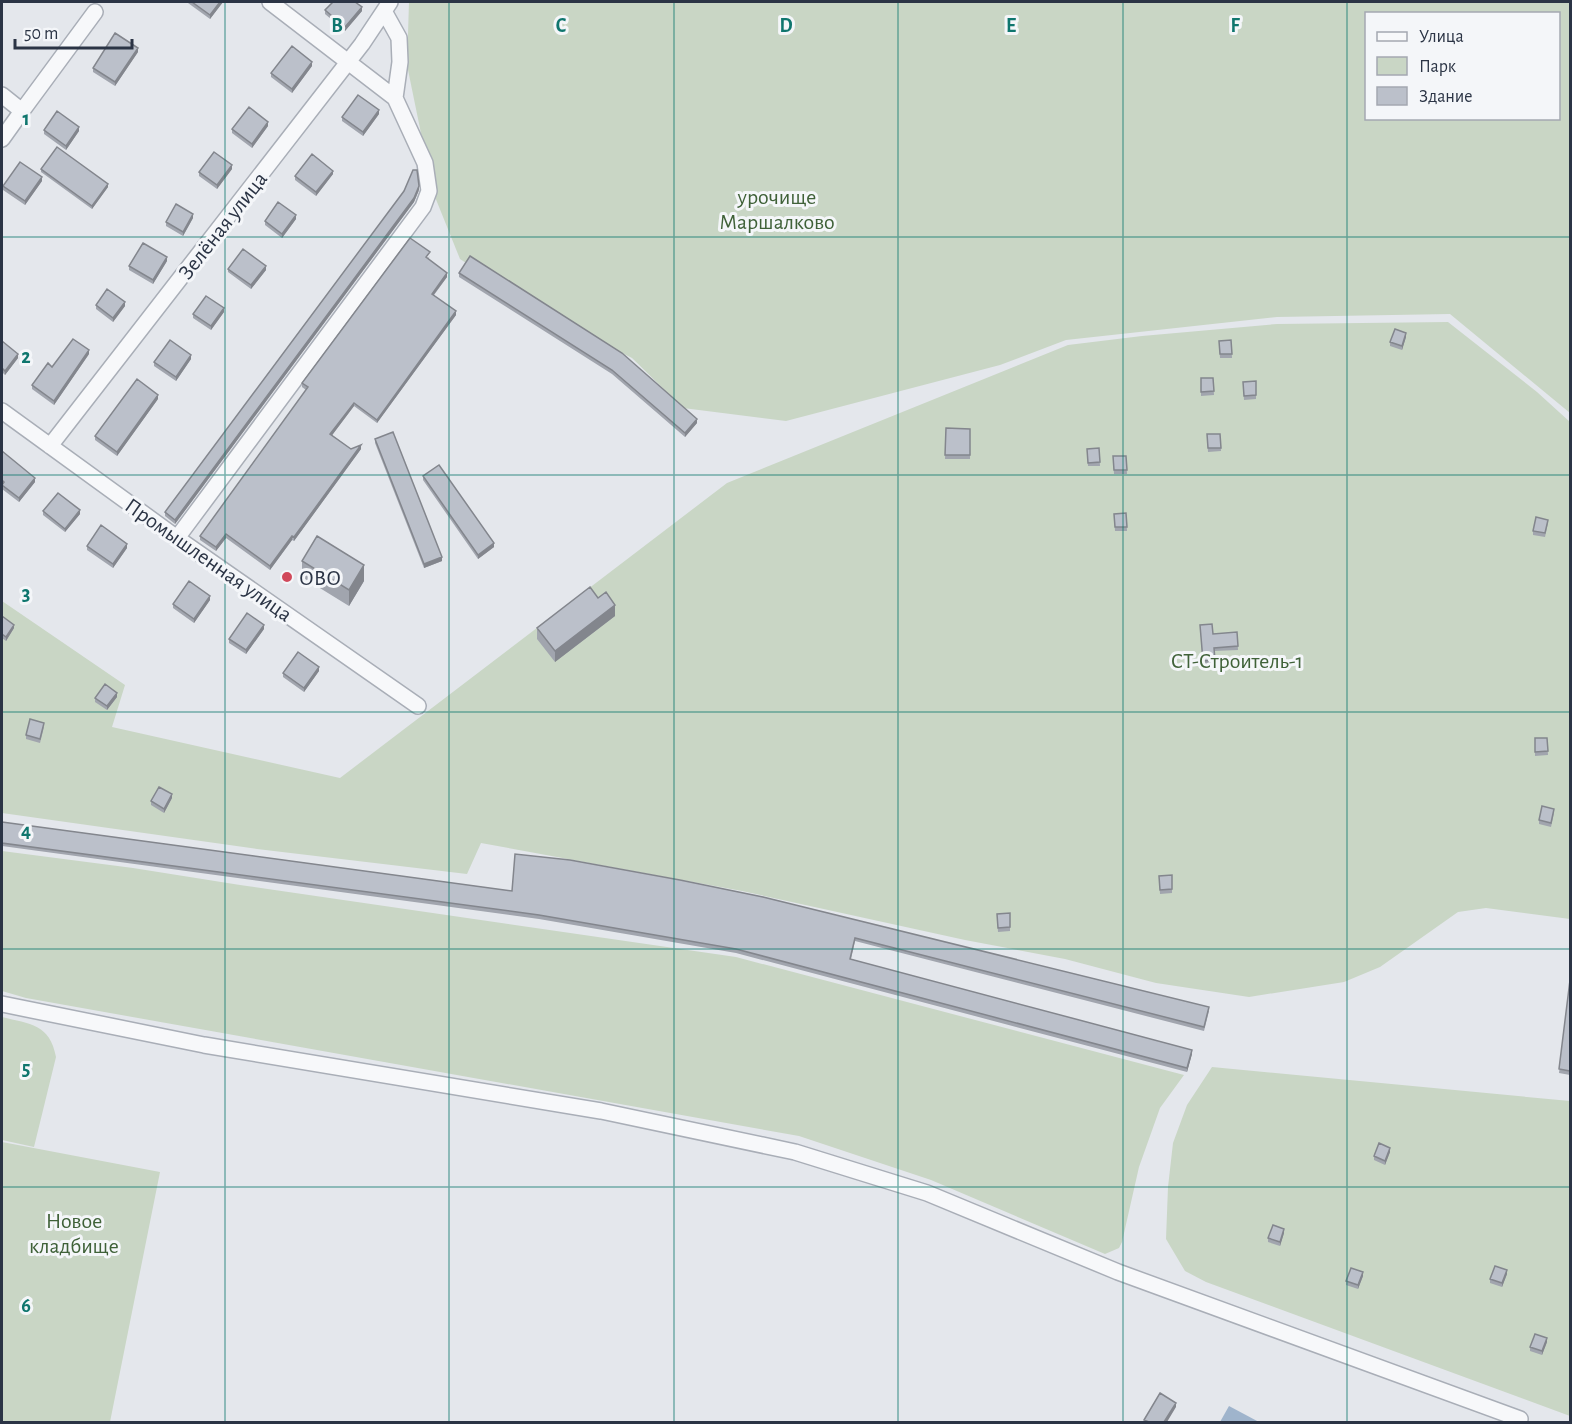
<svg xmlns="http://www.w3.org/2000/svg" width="1572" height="1424" viewBox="0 0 1572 1424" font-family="'Alegreya Sans',sans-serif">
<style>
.green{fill:#c9d6c5;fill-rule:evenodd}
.water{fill:#9fb4cc}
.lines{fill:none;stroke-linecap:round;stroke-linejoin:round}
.minor-casing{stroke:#a9aeb7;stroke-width:18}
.minor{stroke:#f7f8fa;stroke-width:15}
.wall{fill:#a1a5ae}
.shaded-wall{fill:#83868d}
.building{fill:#bbc0ca;stroke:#83868d;stroke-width:1.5}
.grid{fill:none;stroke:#0f766e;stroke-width:1.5;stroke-opacity:0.55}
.poi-dot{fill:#d1495b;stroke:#f4f6f9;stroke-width:2}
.labels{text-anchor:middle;stroke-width:6;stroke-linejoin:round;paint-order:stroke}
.park-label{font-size:22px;fill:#3f6138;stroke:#f4f6f9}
.street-label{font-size:22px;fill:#2b3445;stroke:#f4f6f9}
.poi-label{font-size:22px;fill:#2b3445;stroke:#f4f6f9;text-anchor:start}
.grid-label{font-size:20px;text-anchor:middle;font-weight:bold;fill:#0f766e;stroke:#f4f6f9;stroke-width:6;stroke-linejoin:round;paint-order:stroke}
</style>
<rect width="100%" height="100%" fill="#e4e7ec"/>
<!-- green -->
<path class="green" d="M 409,2 L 1570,2 L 1570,413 L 1450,314 L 1277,317 L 1066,340 L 1000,365 L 786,421 L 683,408 L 632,358 L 542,313 L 460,259 L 433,192 L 407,65 ZM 1366,14 L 1558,14 L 1558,118 L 1366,118 Z
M 1448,322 L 1537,392 L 1570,422 L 1570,919 L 1486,908 L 1458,912 L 1380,967 L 1344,982 L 1249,997 L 1156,983 L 1065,959 L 965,940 L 742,891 L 481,843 L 467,874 L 257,849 L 2,813 L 2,601 L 125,685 L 112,727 L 340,778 L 727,483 L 1068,345 L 1142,336 L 1277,324 Z
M 2,851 L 133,868 L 240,885 L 736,957 L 1184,1075 L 1160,1108 L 1139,1167 L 1122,1242 L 1119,1248 L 1105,1254 L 931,1180 L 799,1136 L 26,998 L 2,991 Z
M 2,1017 C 30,1024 50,1024 56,1057 L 34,1147 L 2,1140 Z
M 1212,1067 L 1570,1101 L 1570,1416 L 1206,1282 L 1185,1271 L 1166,1239 L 1168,1187 L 1173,1143 L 1187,1105 Z
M 2,1142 L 160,1172 L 110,1422 L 2,1422 Z"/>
<!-- water -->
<path class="water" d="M 1229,1406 L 1259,1422 L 1220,1422 Z"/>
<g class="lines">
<!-- minor casing -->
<g class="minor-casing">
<path id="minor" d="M 384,11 L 399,38 L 400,62 L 395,98
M 2,95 L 22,111 L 95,12
M 2,139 L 22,111
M 2,411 L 177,538 L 418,706
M 50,446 L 362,44 L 390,2
M 177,538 L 423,207 L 429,191 L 425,163 L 395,98 L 270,2
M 2,1004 L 204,1045 L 601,1111 L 795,1152 L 927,1193 L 1118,1272 L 1520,1419"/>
</g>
<!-- minor -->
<use href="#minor" class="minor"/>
</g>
<!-- wall -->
<path class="wall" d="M 188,2 L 223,2 L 210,19 L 188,3 Z
M 325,10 L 362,11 L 345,31 L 325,14 Z
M 138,52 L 115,86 L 93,72 L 93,68 Z
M 312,66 L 292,93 L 271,77 L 271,73 Z
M 379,114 L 363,136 L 342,121 L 342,117 Z
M 268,126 L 252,148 L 232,133 L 232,129 Z
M 44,130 L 79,131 L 66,150 L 44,134 Z
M 41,169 L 108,187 L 92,209 L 41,172 Z
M 232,169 L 217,189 L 199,176 L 199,172 Z
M 333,174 L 316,196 L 295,180 L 295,176 Z
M 42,181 L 25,205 L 3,190 L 3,186 Z
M 419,190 L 414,202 L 175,524 L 165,516 L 165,512 Z
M 193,218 L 183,236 L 166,226 L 166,222 Z
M 296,219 L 282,238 L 265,225 L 265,221 Z
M 430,256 L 428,259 L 447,277 L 434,295 L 456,315 L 377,423 L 354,406 L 332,435 L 351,449 L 361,449 L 294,541 L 292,540 L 270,570 L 226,538 L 216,551 L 200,540 L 200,536 L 306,390 L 302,387 L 302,383 Z
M 167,261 L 153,284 L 129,270 L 129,266 Z
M 228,269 L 266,270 L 251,289 L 228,272 Z
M 459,273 L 697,423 L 685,437 L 612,374 L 459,277 Z
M 96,305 L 125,306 L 113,322 L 96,309 Z
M 224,312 L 211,330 L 193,318 L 193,314 Z
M 1406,337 L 1402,350 L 1390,346 L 1390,342 Z
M 1231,340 L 1232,358 L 1220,358 L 1219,341 Z
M 2,341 L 18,358 L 5,375 L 2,372 Z
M 89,354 L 54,405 L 32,389 L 32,385 L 52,367 Z
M 191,359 L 176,381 L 154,366 L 154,362 Z
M 1201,378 L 1213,378 L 1214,395 L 1201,396 Z
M 1256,381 L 1256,399 L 1244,400 L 1243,382 Z
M 158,399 L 117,456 L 95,440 L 95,436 Z
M 946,428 L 970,429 L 970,459 L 945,459 Z
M 1207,434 L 1220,434 L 1221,451 L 1208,452 Z
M 375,439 L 442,561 L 424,568 L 375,443 Z
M 1099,448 L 1100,466 L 1088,466 L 1087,449 Z
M 2,451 L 35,482 L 19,502 L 2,489 Z
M 1113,456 L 1126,456 L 1127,474 L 1114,474 Z
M 423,476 L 494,547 L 478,559 L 423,480 Z
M 43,511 L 80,514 L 65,532 L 43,515 Z
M 1126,513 L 1127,531 L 1115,531 L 1114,514 Z
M 1548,523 L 1545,537 L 1533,535 L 1533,531 Z
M 87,546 L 127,548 L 113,568 L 87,550 Z
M 302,561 L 364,581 L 349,606 L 302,577 Z
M 598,598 L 615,616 L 555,662 L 537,639 L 537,628 Z
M 210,600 L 194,623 L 173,608 L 173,604 Z
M 2,616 L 14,628 L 6,641 L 2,638 Z
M 1200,625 L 1213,634 L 1237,632 L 1238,650 L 1214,651 L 1215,664 L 1203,664 Z
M 264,629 L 246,654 L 229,643 L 229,639 Z
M 319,671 L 304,692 L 283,677 L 283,673 Z
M 117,697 L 107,710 L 95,702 L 95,698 Z
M 44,727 L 40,743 L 26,739 L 26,735 Z
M 1535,738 L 1547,738 L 1548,755 L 1535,756 Z
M 172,798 L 164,813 L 151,805 L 151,801 Z
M 1554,813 L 1551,827 L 1539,824 L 1539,820 Z
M 2,822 L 512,891 L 515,854 L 1209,1011 L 1204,1031 L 855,941 L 851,959 L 1192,1054 L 1187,1072 L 736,953 L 539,919 L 2,846 Z
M 1172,875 L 1172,893 L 1160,894 L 1159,876 Z
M 1010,913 L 1010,931 L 998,932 L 997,914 Z
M 1570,980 L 1570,1075 L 1559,1073 Z
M 1390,1152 L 1385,1165 L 1374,1160 L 1374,1156 Z
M 1284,1233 L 1280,1246 L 1268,1242 L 1268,1238 Z
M 1507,1274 L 1502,1287 L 1490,1283 L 1490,1279 Z
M 1363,1276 L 1358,1289 L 1346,1285 L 1346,1281 Z
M 1547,1342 L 1542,1355 L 1530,1351 L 1530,1347 Z"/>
<!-- shaded-wall -->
<path class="shaded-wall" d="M 220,2 L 223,2 L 210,19 L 210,15 Z
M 362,7 L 362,11 L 345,31 L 345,27 Z
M 138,48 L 138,52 L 115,86 L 115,82 Z
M 312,62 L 312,66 L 292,93 L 292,89 Z
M 379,110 L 379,114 L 363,136 L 363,132 Z
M 268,122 L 268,126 L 252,148 L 252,144 Z
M 79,127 L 79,131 L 66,150 L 66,146 Z
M 232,165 L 232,169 L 217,189 L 217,185 Z
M 333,171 L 333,174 L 316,196 L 316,192 Z
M 42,177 L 42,181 L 25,205 L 25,201 Z
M 108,184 L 108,187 L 92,209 L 92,206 Z
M 419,186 L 419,190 L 414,202 L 175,524 L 175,520 Z
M 193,214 L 193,218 L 183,236 L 183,232 Z
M 296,215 L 296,219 L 282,238 L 282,234 Z
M 167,257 L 167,261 L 153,284 L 153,280 Z
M 266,266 L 266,270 L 251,289 L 251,285 Z
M 447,273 L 447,277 L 432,297 L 432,294 Z
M 125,302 L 125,306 L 113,322 L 113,318 Z
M 224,308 L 224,312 L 211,330 L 211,326 Z
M 456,311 L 456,315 L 377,423 L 377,420 Z
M 1406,333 L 1406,337 L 1402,350 L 1402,346 Z
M 89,350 L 89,354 L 54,405 L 54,401 Z
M 18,354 L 18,358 L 5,375 L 5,371 Z
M 191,355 L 191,359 L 176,381 L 176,377 Z
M 158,395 L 158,399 L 117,456 L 117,452 Z
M 354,403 L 354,406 L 330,438 L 330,434 Z
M 697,419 L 697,423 L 685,437 L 685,433 Z
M 361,445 L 361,449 L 294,541 L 294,537 Z
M 35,478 L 35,482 L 19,502 L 19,498 Z
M 80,510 L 80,514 L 65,532 L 65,529 Z
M 226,534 L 226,538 L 216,551 L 216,547 Z
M 292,536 L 292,540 L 270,570 L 270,566 Z
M 494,543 L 494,547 L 478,559 L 478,555 Z
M 127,544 L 127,548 L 113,568 L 113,564 Z
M 442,557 L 442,561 L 424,568 L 424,564 Z
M 364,565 L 364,581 L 349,606 L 349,590 Z
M 210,596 L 210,600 L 194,623 L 194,619 Z
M 615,605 L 615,616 L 555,662 L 555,651 Z
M 14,625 L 14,628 L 6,641 L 6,637 Z
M 264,625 L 264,629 L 246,654 L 246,650 Z
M 319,667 L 319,671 L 304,692 L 304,688 Z
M 117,693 L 117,697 L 107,710 L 107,706 Z
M 172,794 L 172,798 L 164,813 L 164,809 Z
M 1192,1050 L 1192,1054 L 1187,1072 L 1187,1068 Z
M 1390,1148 L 1390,1152 L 1385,1165 L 1385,1161 Z
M 1284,1229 L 1284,1233 L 1280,1246 L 1280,1242 Z
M 1507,1270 L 1507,1274 L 1502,1287 L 1502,1283 Z
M 1363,1272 L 1363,1276 L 1358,1289 L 1358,1285 Z
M 1547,1338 L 1547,1342 L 1542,1355 L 1542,1351 Z
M 1176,1403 L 1176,1407 L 1167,1422 L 1164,1422 Z"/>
<!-- building -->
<path class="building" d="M 192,2 L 220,2 L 210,15 Z
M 333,2 L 355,2 L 362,7 L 345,27 L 325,10 Z
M 115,33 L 138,48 L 115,82 L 93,68 Z
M 292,46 L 312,62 L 292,89 L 271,73 Z
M 358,95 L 379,110 L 363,132 L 342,117 Z
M 249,107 L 268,122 L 252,144 L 232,129 Z
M 57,111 L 79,127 L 66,146 L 44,130 Z
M 57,147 L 108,184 L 92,206 L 41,169 Z
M 214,152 L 232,165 L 217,185 L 199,172 Z
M 312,154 L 333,171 L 316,192 L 295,176 Z
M 20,162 L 42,177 L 25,201 L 3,186 Z
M 413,170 L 417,170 L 419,186 L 414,198 L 175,520 L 165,512 L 404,191 Z
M 278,202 L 296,215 L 282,234 L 265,221 Z
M 176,204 L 193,214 L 183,232 L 166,222 Z
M 410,238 L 430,252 L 426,257 L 447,273 L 432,294 L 456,311 L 377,420 L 354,403 L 330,434 L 351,449 L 361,445 L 294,537 L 292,536 L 270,566 L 226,534 L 216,547 L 200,536 L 308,387 L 302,383 Z
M 143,243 L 167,257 L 153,280 L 129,266 Z
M 243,249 L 266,266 L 251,285 L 228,269 Z
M 470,256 L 622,353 L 697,419 L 685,433 L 612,370 L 459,273 Z
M 107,289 L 125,302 L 113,318 L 96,305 Z
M 206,296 L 224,308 L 211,326 L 193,314 Z
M 1395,329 L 1406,333 L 1402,346 L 1390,342 Z
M 73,339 L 89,350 L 54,401 L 32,385 L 48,363 L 52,367 Z
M 170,340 L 191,355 L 176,377 L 154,362 Z
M 1231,340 L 1232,354 L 1220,354 L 1219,341 Z
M 2,341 L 18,354 L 5,371 L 2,368 Z
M 1201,378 L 1213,378 L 1214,391 L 1201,392 Z
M 137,379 L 158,395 L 117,452 L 95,436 Z
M 1256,381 L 1256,395 L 1244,396 L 1243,382 Z
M 946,428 L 970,429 L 970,455 L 945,455 Z
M 393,432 L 442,557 L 424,564 L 375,439 Z
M 1207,434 L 1220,434 L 1221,448 L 1208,448 Z
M 1099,448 L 1100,462 L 1088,463 L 1087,449 Z
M 2,451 L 35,478 L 19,498 L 2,485 L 4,482 L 2,480 Z
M 1113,456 L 1126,456 L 1127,470 L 1114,470 Z
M 439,465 L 494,543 L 478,555 L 423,476 Z
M 58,493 L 80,510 L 65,529 L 43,511 Z
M 1126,513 L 1127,527 L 1115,527 L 1114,514 Z
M 1536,517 L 1548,520 L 1545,533 L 1533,531 Z
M 101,525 L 127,544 L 113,564 L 87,546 Z
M 317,536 L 364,565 L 349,590 L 302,561 Z
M 189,581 L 210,596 L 194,619 L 173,604 Z
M 590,587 L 598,598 L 606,592 L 615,605 L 555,651 L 537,628 Z
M 247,613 L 264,625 L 246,650 L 229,639 Z
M 2,616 L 14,625 L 6,637 L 2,634 Z
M 1212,624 L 1213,634 L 1237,632 L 1238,646 L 1214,648 L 1215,660 L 1203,661 L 1200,625 Z
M 298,652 L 319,667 L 304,688 L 283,673 Z
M 105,684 L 117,693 L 107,706 L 95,698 Z
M 30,719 L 44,723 L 40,739 L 26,735 Z
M 1535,738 L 1547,738 L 1548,751 L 1535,752 Z
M 159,787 L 172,794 L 164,809 L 151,801 Z
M 1542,806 L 1554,809 L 1551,823 L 1539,820 Z
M 2,822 L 512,891 L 515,854 L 570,860 L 680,880 L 763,897 L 1209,1007 L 1204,1027 L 855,938 L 850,959 L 1192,1050 L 1187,1068 L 736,949 L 539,915 L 2,843 Z
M 1172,875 L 1172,889 L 1160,890 L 1159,876 Z
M 1010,913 L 1010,927 L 998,928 L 997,914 Z
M 1570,980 L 1570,1071 L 1559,1069 Z
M 1379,1143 L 1390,1148 L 1385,1161 L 1374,1156 Z
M 1273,1225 L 1284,1229 L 1280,1242 L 1268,1238 Z
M 1495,1266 L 1507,1270 L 1502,1283 L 1490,1279 Z
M 1351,1268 L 1363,1272 L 1358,1285 L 1346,1281 Z
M 1535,1334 L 1547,1338 L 1542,1351 L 1530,1347 Z
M 1160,1393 L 1176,1403 L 1164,1422 L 1149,1422 L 1144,1420 Z"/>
<!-- grid -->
<path class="grid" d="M 225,2 L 225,1422M 449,2 L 449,1422M 674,2 L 674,1422M 898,2 L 898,1422M 1123,2 L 1123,1422M 1347,2 L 1347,1422M 2,237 L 1570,237M 2,475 L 1570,475M 2,712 L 1570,712M 2,949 L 1570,949M 2,1187 L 1570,1187"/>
<!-- markers -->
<circle class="poi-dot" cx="287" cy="577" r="6"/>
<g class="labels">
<!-- park labels -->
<g class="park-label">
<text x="777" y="204">урочище<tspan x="777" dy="25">Маршалково</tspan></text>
<text x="1237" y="668">СТ-Строитель-1</text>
<text x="74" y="1228">Новое<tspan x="74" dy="25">кладбище</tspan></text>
</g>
<!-- street labels -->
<g class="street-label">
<text transform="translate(222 225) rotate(-52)" y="8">Зелёная улица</text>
<text transform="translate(209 559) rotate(35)" y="8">Промышленная улица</text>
</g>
<!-- poi labels -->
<g class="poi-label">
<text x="299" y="585">ОВО</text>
</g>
</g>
<g class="grid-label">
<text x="337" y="32">B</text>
<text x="561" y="32">C</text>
<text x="786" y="32">D</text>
<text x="1011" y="32">E</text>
<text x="1235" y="32">F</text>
<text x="26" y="125">1</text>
<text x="26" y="363">2</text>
<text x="26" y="600">3</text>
<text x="26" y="837">4</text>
<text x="26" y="1075">5</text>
<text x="26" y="1312">6</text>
</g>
<!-- border -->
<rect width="1572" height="1424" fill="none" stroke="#2b3445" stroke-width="6"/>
<!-- legend -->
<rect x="1365" y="12" width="195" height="108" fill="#f4f6f9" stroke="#a4a8b1" stroke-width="1.5"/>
<rect x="1377" y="32" width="30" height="9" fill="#f7f8fa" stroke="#a4a8b1" stroke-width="1.5"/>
<text x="1419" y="42" font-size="18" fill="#2b3445">Улица</text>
<rect x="1377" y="57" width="30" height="18" fill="#c9d6c5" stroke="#a4a8b1" stroke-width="1.5"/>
<text x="1419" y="72" font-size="18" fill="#2b3445">Парк</text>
<rect x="1377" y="87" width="30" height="18" fill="#bbc0ca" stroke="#a4a8b1" stroke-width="1.5"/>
<text x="1419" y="102" font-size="18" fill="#2b3445">Здание</text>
<!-- scale -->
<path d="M15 39v9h117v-9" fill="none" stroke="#2b3445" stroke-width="3"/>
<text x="24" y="39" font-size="18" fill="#2b3445" stroke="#f4f6f9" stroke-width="4.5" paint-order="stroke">50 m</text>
</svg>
